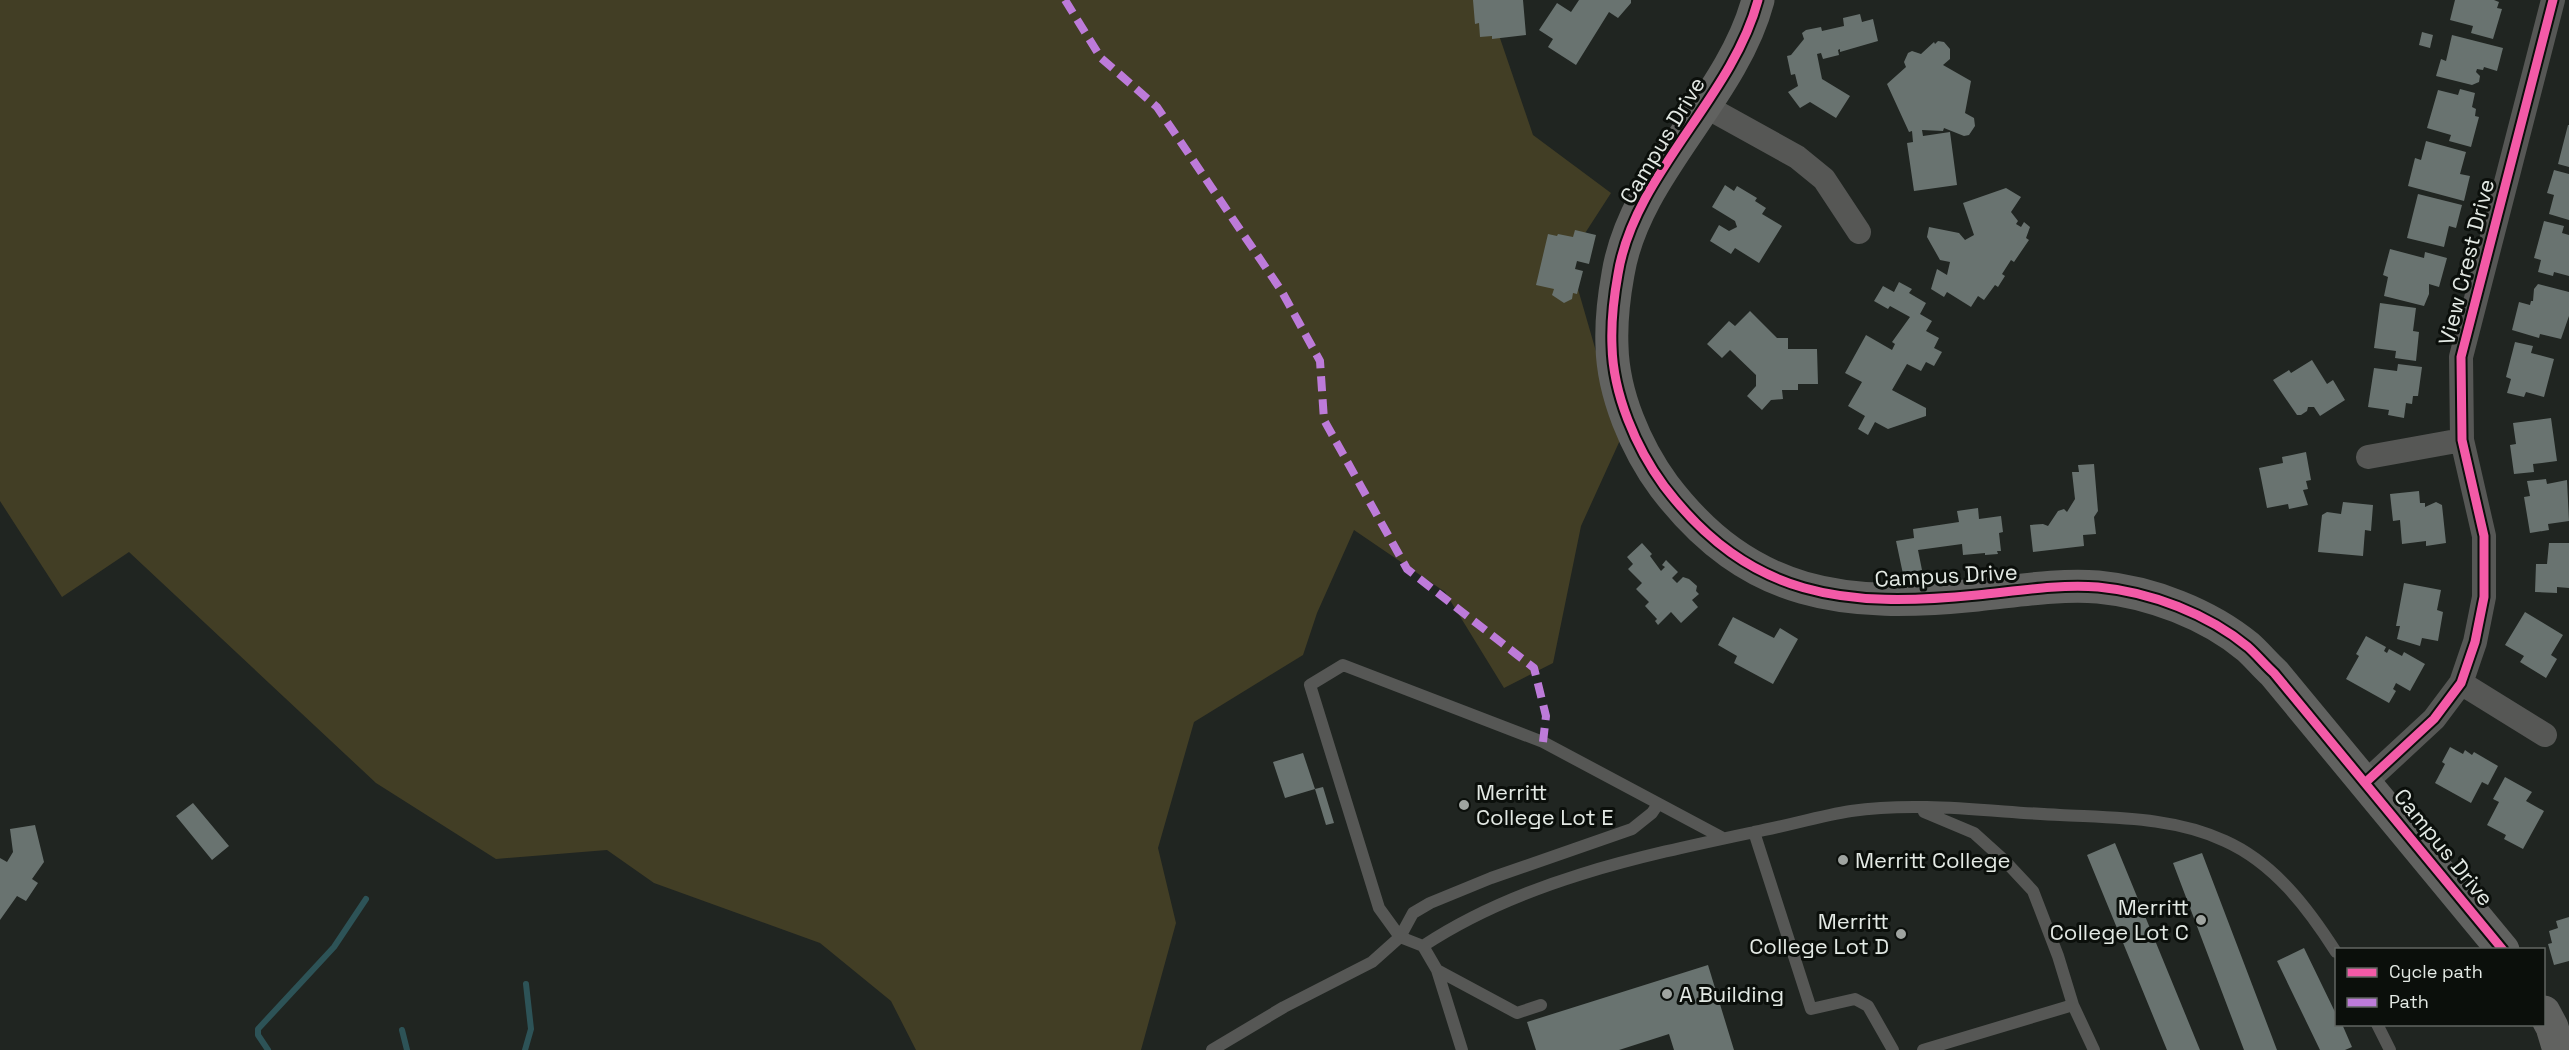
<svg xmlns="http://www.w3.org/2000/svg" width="2569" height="1050" viewBox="0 0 2569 1050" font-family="'Space Grotesk',sans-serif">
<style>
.green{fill:#423e25}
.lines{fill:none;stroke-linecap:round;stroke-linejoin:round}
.stream{stroke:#2d5357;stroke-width:6}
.building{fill:#697370}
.lane{stroke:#565755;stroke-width:12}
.street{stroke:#565755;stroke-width:24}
.secondary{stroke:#616260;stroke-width:33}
.quiet{stroke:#bd7bd9;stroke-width:8;stroke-dasharray:15 8;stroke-linecap:butt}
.cycleway-casing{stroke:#0b0f0b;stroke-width:13}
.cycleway{stroke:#f35aa7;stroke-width:9}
.poi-dot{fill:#9fa4a0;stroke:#0b0f0b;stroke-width:2}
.labels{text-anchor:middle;stroke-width:6;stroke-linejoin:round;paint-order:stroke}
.street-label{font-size:22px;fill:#e3e9e4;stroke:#0b0f0b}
.poi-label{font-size:22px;fill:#e3e9e4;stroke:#0b0f0b;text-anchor:start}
</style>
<rect width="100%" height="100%" fill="#202521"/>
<!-- green -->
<path class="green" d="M 0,0 L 1487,0 L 1533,135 L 1611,193 L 1569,258 L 1621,438 L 1581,526 L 1553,663 L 1504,688 L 1445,592 L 1354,530 L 1317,613 L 1303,655 L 1194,722 L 1158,848 L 1176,923 L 1141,1050 L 916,1050 L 891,1001 L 820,943 L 654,883 L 607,850 L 496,859 L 376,783 L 129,552 L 62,597 L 0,501 Z"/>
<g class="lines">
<!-- stream -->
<path class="stream" d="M 402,1030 L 407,1050
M 268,1050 L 258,1035 L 258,1029 L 334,947 L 366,899
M 525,1050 L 531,1029 L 526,984"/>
</g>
<!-- building -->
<path class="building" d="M 1473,0 L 1523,0 L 1526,35 L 1492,39 L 1492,36 L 1480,37 L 1479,23 L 1475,24 Z
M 1579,0 L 1631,0 L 1631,3 L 1618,18 L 1609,12 L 1576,65 L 1548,47 L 1553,39 L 1539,30 L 1557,3 L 1571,12 Z
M 2455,0 L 2494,0 L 2499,2 L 2497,8 L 2502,9 L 2493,39 L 2471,33 L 2473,26 L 2450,20 Z
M 1860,14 L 1862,22 L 1873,19 L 1878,41 L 1840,52 L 1840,49 L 1838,50 L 1839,55 L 1823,59 L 1821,53 L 1817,54 L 1822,79 L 1850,96 L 1836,118 L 1810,102 L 1800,108 L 1788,92 L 1798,86 L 1795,74 L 1791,75 L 1787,56 L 1791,55 L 1804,39 L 1802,33 L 1806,30 L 1821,27 L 1822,31 L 1844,26 L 1843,18 Z
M 2422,32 L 2433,35 L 2430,48 L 2419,45 Z
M 2452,35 L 2503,48 L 2497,71 L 2484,67 L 2483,70 L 2477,69 L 2476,72 L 2480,76 L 2479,82 L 2472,85 L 2436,76 L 2441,59 L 2446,61 Z
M 1938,41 L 1944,42 L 1950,49 L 1950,59 L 1943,65 L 1971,81 L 1965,113 L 1974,118 L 1975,126 L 1969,135 L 1964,136 L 1944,128 L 1943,131 L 1922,130 L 1923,136 L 1950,132 L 1957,185 L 1914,191 L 1907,143 L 1913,142 L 1912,131 L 1909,132 L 1887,84 L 1906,67 L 1904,62 L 1908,53 L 1912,51 L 1921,54 L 1934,42 L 1935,44 Z
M 2460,89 L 2475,93 L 2472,107 L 2476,109 L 2475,116 L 2479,117 L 2471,147 L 2449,141 L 2451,135 L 2427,128 L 2438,90 L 2458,95 Z
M 2568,125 L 2569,125 L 2569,167 L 2558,164 Z
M 2426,141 L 2466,152 L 2460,174 L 2470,176 L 2464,201 L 2408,186 L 2415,158 L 2421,160 Z
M 2554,170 L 2569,174 L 2569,220 L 2549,214 L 2554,195 L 2547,193 Z
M 1725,185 L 1734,191 L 1737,186 L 1757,198 L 1755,201 L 1766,208 L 1762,214 L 1782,226 L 1759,263 L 1735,248 L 1731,254 L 1710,241 L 1719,225 L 1729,231 L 1737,227 L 1735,221 L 1712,207 Z
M 2006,188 L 2021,197 L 2011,212 L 2018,221 L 2016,224 L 2021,227 L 2024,222 L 2030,227 L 2026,238 L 2029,240 L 2014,262 L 2011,260 L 2002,274 L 2005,276 L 1998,287 L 1995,285 L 1984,300 L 1978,296 L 1971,307 L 1947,292 L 1944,297 L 1931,289 L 1937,269 L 1947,275 L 1950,262 L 1940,260 L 1927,237 L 1929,227 L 1959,233 L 1965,240 L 1974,235 L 1963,203 Z
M 2418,194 L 2462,205 L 2456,228 L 2449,226 L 2444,247 L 2407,238 Z
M 2544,221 L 2564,226 L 2562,233 L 2569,235 L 2569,276 L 2554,272 L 2553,276 L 2538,272 L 2541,260 L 2534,258 Z
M 1575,230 L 1596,235 L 1589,264 L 1577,261 L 1575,269 L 1583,271 L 1577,294 L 1573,293 L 1572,299 L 1564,303 L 1552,295 L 1554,289 L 1536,285 L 1548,234 L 1557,236 L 1558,234 L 1573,237 Z
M 2390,249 L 2424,258 L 2425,252 L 2447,258 L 2439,287 L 2429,284 L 2429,294 L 2424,306 L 2384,296 L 2388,277 L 2383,275 Z
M 1899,282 L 1912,289 L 1909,293 L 1926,303 L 1920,314 L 1932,321 L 1926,331 L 1939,338 L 1934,348 L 1942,352 L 1934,366 L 1926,362 L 1921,371 L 1907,364 L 1892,390 L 1926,408 L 1926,416 L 1888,429 L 1875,422 L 1868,435 L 1858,429 L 1865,416 L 1848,406 L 1862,382 L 1845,373 L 1866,335 L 1892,350 L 1895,344 L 1892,342 L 1910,317 L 1890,306 L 1888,309 L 1874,301 L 1883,286 L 1894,292 Z
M 2538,284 L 2569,292 L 2569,316 L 2561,339 L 2540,334 L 2539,338 L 2512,330 L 2519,302 L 2530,305 L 2531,301 L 2533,301 L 2534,289 Z
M 2380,303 L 2416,308 L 2413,331 L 2419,332 L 2416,361 L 2395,358 L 2396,351 L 2374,348 Z
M 1750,311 L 1777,338 L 1788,338 L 1788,349 L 1817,349 L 1818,384 L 1798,384 L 1798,390 L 1782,390 L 1783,399 L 1771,400 L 1762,410 L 1747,396 L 1756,386 L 1756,375 L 1730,350 L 1722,358 L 1707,344 L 1729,321 L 1735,326 Z
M 2515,342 L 2533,346 L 2531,353 L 2554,359 L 2544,397 L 2526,392 L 2524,397 L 2507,393 L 2511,379 L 2506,377 Z
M 2312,360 L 2327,384 L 2333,380 L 2345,400 L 2320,416 L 2314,407 L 2308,407 L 2307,411 L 2301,415 L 2297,415 L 2273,380 L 2289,370 L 2291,373 Z
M 2398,364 L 2422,367 L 2418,396 L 2413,396 L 2412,404 L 2406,403 L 2404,418 L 2388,415 L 2389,410 L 2368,407 L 2374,368 L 2397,371 Z
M 2551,418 L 2557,461 L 2533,464 L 2534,472 L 2514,474 L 2510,445 L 2516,444 L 2513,423 Z
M 2306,452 L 2311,480 L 2306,481 L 2308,489 L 2303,490 L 2308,505 L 2289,509 L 2288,504 L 2267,508 L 2259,468 L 2283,463 L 2282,457 Z
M 2094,464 L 2098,511 L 2094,517 L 2096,534 L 2083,535 L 2084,546 L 2033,552 L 2030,525 L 2043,524 L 2048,526 L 2058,511 L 2064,509 L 2067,512 L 2075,499 L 2072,472 L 2079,472 L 2078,465 Z
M 2546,479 L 2547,484 L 2567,480 L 2569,521 L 2548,524 L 2549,530 L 2530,533 L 2524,497 L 2530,496 L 2527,481 Z
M 2419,491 L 2420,503 L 2425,503 L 2425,507 L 2436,502 L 2442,505 L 2446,543 L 2426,546 L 2426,541 L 2402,544 L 2400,520 L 2393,521 L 2390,494 Z
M 2343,502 L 2373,505 L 2371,531 L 2365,530 L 2363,556 L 2318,552 L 2322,515 L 2327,512 L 2341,514 Z
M 1978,508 L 1979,519 L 2001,516 L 2003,532 L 1999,533 L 2001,551 L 1997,551 L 1998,554 L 1985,555 L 1985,553 L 1963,555 L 1962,544 L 1918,550 L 1922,570 L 1903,574 L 1896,541 L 1914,538 L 1913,529 L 1959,522 L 1957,511 Z
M 1642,543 L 1652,554 L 1650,556 L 1661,571 L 1665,567 L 1662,565 L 1666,560 L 1678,572 L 1672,578 L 1677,583 L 1683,577 L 1689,579 L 1697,586 L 1696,591 L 1699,594 L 1692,600 L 1698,607 L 1681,623 L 1671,612 L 1658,625 L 1655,621 L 1657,619 L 1645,606 L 1649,602 L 1636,589 L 1642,583 L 1628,569 L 1633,564 L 1627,557 Z
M 2549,543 L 2569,543 L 2569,588 L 2557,587 L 2557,593 L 2535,592 L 2536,564 L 2547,564 Z
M 2404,583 L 2441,590 L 2437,610 L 2443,612 L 2438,641 L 2422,638 L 2420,646 L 2397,639 L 2400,626 L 2396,626 Z
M 2525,612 L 2563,635 L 2551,655 L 2557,659 L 2546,678 L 2520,662 L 2524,656 L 2505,645 Z
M 1733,617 L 1774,638 L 1780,628 L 1798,639 L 1773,684 L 1734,663 L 1737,656 L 1718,645 Z
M 2366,636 L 2386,647 L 2384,651 L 2387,653 L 2389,649 L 2402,656 L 2404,652 L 2425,664 L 2410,691 L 2396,683 L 2393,689 L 2396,691 L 2389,703 L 2346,679 L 2359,656 L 2356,654 Z
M 2450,747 L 2463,754 L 2465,750 L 2472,755 L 2474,752 L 2498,766 L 2488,785 L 2482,782 L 2471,803 L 2435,783 L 2445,764 L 2442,762 Z
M 1303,753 L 1315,789 L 1285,798 L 1273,762 Z
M 2505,777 L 2532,792 L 2526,801 L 2544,811 L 2523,849 L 2504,839 L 2506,835 L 2487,825 L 2499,802 L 2493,799 Z
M 1323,787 L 1334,823 L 1326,825 L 1315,789 Z
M 193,803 L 229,846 L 212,860 L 176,816 Z
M 35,825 L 44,862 L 32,879 L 38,883 L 26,901 L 17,896 L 0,920 L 0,858 L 7,862 L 13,852 L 10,829 Z
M 2115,843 L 2200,1050 L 2167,1050 L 2087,855 Z
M 2202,853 L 2277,1050 L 2244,1050 L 2173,863 Z
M 2569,917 L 2569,961 L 2554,965 L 2548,944 L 2552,943 L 2549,931 L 2558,928 L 2556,921 Z
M 2304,948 L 2336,1014 L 2336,1024 L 2342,1024 L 2352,1047 L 2345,1050 L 2320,1050 L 2277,961 Z
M 1708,965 L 1734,1050 L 1674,1050 L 1669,1034 L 1619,1050 L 1536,1050 L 1527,1022 Z"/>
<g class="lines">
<!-- lane -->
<path class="lane" d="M 1658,804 L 1652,813 L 1632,829 L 1491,878 L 1430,903 L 1413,913 L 1400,937 L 1379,908 L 1310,685 L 1343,665 L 1543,742 L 1723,838
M 1924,812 L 1974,833 L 2005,861 L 2033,891 L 2058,956 L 2073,1005 L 2094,1050
M 1754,832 L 1811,1009 L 1855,999 L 1868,1006 L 1893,1050
M 1423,946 L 1437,970 L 1462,1050
M 1437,970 L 1517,1013 L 1541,1005
M 2377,1024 L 2390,1050
M 1212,1050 L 1284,1007 L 1372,962 L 1400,937 L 1423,946 C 1521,881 1641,856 1754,832 C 1787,826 1819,816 1851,811 C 1919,801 1992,812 2060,815 C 2115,818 2174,817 2225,841 C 2274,863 2308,908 2336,952
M 1923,1050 L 2073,1005"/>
<!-- street -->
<path class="street" d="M 1705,106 L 1797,157 L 1824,179 L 1859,232
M 2368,457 L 2462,440
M 2461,683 L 2545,735
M 2366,782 L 2434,719 L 2461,683 L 2475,642 L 2484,597 L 2484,536 L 2462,440 L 2461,357 L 2553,0"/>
<!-- secondary -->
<path class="secondary" d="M 1758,0 C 1732,98 1634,174 1618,274 C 1614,296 1611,323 1612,346 C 1613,394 1636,448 1664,486 C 1750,599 1846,608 1977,595 C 2017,591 2058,584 2098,587 C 2151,592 2208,614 2248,647 C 2257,655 2265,665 2274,673 L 2503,950
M 2544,1012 L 2552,1027 L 2559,1050"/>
<!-- quiet -->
<path class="quiet" d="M 1065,0 L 1101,58 L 1157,107 L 1281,290 L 1320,361 L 1324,420 L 1407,569 L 1534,668 L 1546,716 L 1543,742"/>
<!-- cycleway casing -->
<g class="cycleway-casing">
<path id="cycleway" d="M 1758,0 C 1732,98 1634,174 1618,274 C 1614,296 1611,323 1612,346 C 1613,394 1636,448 1664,486 C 1750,599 1846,608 1977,595 C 2017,591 2058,584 2098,587 C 2151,592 2208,614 2248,647 C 2257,655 2265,665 2274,673 L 2503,950
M 2366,782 L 2434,719 L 2461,683 L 2475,642 L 2484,597 L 2484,536 L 2462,440 L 2461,357 L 2553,0"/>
</g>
<!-- cycleway -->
<use href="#cycleway" class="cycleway"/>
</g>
<!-- markers -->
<g class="poi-dot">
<circle cx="1464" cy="805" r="6"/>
<circle cx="1843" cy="860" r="6"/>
<circle cx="2201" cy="920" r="6"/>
<circle cx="1901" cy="934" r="6"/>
<circle cx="1667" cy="994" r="6"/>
</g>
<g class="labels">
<!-- street labels -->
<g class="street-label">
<text transform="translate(1662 140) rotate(-59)" y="8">Campus Drive</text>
<text transform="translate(2466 262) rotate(-76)" y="8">View Crest Drive</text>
<text transform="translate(1946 575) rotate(-3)" y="8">Campus Drive</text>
<text transform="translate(2444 847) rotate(51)" y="8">Campus Drive</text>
</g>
<!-- poi labels -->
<g class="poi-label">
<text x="1476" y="800">Merritt<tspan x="1476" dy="25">College Lot E</tspan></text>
<text x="1855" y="868">Merritt College</text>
<text x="2189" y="915" text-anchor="end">Merritt<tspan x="2189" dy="25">College Lot C</tspan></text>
<text x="1889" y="929" text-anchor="end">Merritt<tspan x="1889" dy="25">College Lot D</tspan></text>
<text x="1679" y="1002">A Building</text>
</g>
</g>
<!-- legend -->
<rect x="2335" y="948" width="210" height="78" fill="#0b0f0b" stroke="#616662" stroke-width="1.5"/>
<rect x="2347" y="968" width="30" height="9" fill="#f35aa7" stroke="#616662" stroke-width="1.5"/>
<text x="2389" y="978" font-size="18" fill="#e3e9e4">Cycle path</text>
<rect x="2347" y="998" width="30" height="9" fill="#bd7bd9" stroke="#616662" stroke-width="1.5"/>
<text x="2389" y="1008" font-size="18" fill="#e3e9e4">Path</text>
</svg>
